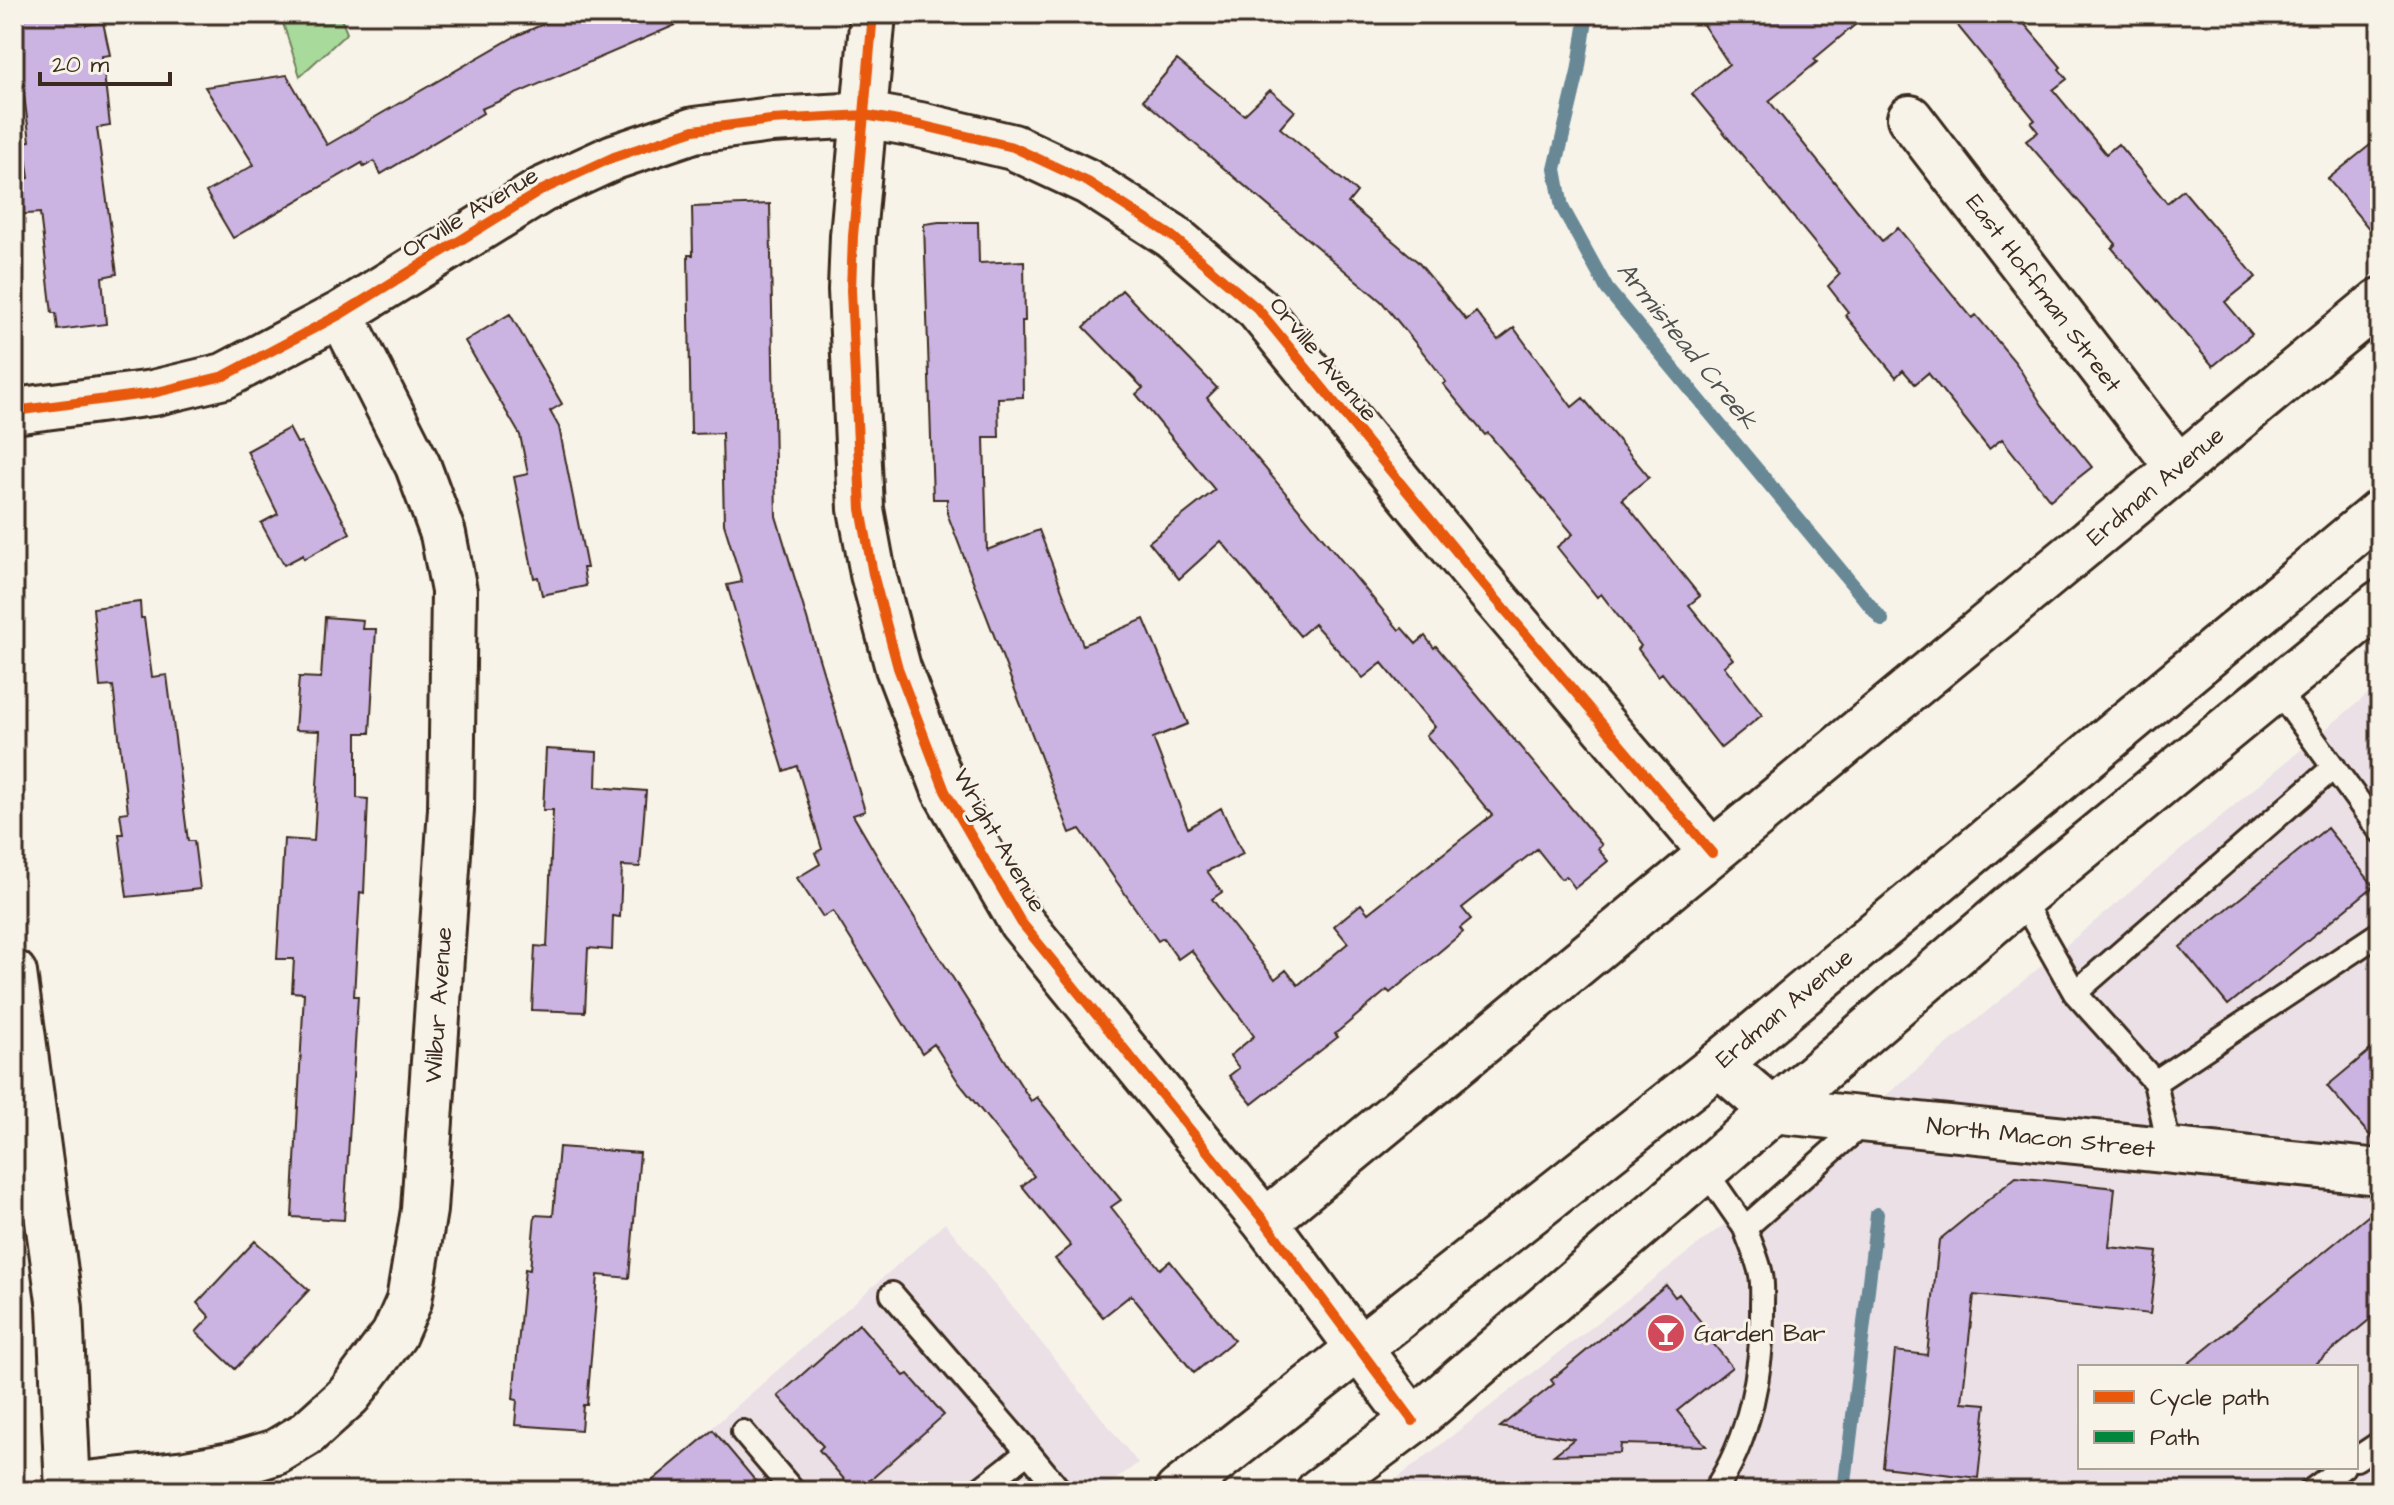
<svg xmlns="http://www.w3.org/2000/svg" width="2394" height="1505" viewBox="0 0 2394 1505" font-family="'Architects Daughter',sans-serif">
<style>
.built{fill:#eae0e6;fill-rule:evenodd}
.green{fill:#a7da9b;stroke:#71825c;stroke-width:2}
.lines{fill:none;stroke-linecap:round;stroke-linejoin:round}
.stream{stroke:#678896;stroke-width:14}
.building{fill:#cbb3e2;stroke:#3b2a1e;stroke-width:2}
.lane-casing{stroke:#3b2a1e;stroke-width:28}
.street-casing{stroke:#3b2a1e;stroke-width:50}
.secondary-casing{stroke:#3b2a1e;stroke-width:50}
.primary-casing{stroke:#3b2a1e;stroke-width:50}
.lane{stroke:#f7f3e8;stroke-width:22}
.street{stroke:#f7f3e8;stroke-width:44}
.secondary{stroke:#f7f3e8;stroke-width:44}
.primary{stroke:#f7f3e8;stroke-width:44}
.quiet{stroke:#00873e;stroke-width:8;stroke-dasharray:16 8;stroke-linecap:butt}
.cycleway-casing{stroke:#f7f3e8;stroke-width:15}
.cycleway{stroke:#e8590c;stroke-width:10}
.labels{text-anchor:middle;stroke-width:6;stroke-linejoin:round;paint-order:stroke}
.street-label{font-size:24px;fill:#3b2a1e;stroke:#f7f3e8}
.poi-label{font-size:24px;fill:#3b2a1e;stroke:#f7f3e8;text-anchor:start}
.water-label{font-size:26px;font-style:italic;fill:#4e5150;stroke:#f7f3e8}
</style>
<rect width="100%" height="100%" fill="#f7f3e8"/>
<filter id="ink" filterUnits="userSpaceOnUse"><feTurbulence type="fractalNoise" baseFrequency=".0125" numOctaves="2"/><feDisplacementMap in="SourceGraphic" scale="16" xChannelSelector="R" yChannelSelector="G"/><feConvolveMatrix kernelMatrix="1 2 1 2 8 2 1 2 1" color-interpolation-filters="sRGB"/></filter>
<g filter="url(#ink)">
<!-- built -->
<path class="built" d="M 2380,684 L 2380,1491 L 1381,1491 L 1825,1146 ZM 2080,1367 L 2356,1367 L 2356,1467 L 2080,1467 Z
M 945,1223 L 1138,1463 L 1100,1491 L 640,1491 Z"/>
<!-- green -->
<path class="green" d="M 280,14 L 339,14 L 347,33 L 300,76 Z"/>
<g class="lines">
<!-- stream -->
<path class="stream" d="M 1587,14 L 1578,72 L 1555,169 L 1562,207 L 1607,289 L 1882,620
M 1844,1491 L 1877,1214"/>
</g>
<!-- building -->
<path class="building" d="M 56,14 L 84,14 L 86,25 L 103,22 L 110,55 L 102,56 L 110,126 L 97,128 L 117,274 L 102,277 L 106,324 L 58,330 L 56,313 L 52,313 L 40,213 L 14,215 L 14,182 L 29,178 L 24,142 L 30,141 L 14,20 Z
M 566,14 L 701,14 L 481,109 L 483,113 L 381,174 L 374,161 L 364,167 L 362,163 L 233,238 L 206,192 L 254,165 L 205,87 L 287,75 L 327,145 L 514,37 Z
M 1696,14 L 1868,14 L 1814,59 L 1817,62 L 1769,101 L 1882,241 L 1898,228 L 1972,318 L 1976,315 L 2016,363 L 2042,405 L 2092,467 L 2050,500 L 2002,439 L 1989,449 L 1928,373 L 1915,384 L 1903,370 L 1896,377 L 1845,315 L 1848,312 L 1828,286 L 1840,274 L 1692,94 L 1729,64 Z
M 1948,14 L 2016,14 L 2061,67 L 2059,69 L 2067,79 L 2053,90 L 2106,154 L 2118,144 L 2167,203 L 2183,190 L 2256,277 L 2225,302 L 2252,334 L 2213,366 L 2112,248 L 2116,244 L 2026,141 L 2038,132 L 2031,123 L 2035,120 Z
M 1177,60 L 1244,115 L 1270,90 L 1295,111 L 1280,128 L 1357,192 L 1348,203 L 1418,262 L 1466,320 L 1476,312 L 1498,340 L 1514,328 L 1572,407 L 1583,398 L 1649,477 L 1622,499 L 1700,596 L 1689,605 L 1733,659 L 1724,666 L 1762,715 L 1721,748 L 1662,673 L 1658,676 L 1638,649 L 1641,646 L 1601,594 L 1597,597 L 1557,547 L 1573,534 L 1488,433 L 1485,435 L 1443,384 L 1446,382 L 1431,362 L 1382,302 L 1143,100 Z
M 2380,137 L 2380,242 L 2328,179 Z
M 770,204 L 776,516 L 865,811 L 853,815 L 897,890 L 1031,1101 L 1037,1097 L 1121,1200 L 1111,1207 L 1160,1269 L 1170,1261 L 1234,1340 L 1194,1373 L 1131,1295 L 1103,1317 L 1055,1259 L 1071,1246 L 1022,1186 L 1034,1176 L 959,1083 L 934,1044 L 922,1053 L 833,911 L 823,917 L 797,878 L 820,864 L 815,853 L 822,849 L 797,766 L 784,771 L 727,585 L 742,582 L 724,524 L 722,433 L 691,434 L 688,255 L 693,255 L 692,207 Z
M 939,222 L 978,222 L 979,263 L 1024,261 L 1025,321 L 1022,321 L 1023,397 L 998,398 L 999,437 L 984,437 L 987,550 L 1039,530 L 1083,645 L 1144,619 L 1188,724 L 1153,738 L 1188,828 L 1221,808 L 1243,854 L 1207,871 L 1222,892 L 1212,899 L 1275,979 L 1286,970 L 1298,985 L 1348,943 L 1334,926 L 1361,904 L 1368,913 L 1492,815 L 1426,735 L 1435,727 L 1382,663 L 1363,678 L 1314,624 L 1300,636 L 1221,541 L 1179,579 L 1149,542 L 1215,490 L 1136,394 L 1143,388 L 1084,327 L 1122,290 L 1217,388 L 1207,398 L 1399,630 L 1402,628 L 1416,644 L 1425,636 L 1434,648 L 1436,646 L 1602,845 L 1598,849 L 1608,861 L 1575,888 L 1566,876 L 1561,879 L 1537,849 L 1462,908 L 1471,919 L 1460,928 L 1463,932 L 1390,993 L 1387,990 L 1335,1034 L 1338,1037 L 1252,1104 L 1229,1076 L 1239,1068 L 1230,1056 L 1254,1036 L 1191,950 L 1178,959 L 1163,938 L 1158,941 L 1080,829 L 1070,833 L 947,513 L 947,499 L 933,499 L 924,224 Z
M 510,314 L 562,404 L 550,411 L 559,427 L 587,568 L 583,568 L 586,586 L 542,595 L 538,577 L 534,578 L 514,477 L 528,474 L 520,435 L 465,341 Z
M 289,428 L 297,443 L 301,442 L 350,533 L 304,559 L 303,555 L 284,565 L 261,523 L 278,514 L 247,451 Z
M 140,602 L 141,618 L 144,618 L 152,677 L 167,675 L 188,841 L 194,841 L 200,889 L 127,897 L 119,834 L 123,834 L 120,813 L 128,812 L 113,686 L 100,687 L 93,608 Z
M 325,617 L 363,620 L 362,629 L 376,629 L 370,733 L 357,733 L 357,798 L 368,799 L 364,893 L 360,892 L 354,996 L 358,996 L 344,1220 L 292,1217 L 304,993 L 292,992 L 294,959 L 277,959 L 284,839 L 314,841 L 320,731 L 295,730 L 299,677 L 321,678 Z
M 546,749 L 597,752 L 596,787 L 646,791 L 640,867 L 622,866 L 620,917 L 613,916 L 612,950 L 588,948 L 585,1012 L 532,1010 L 535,946 L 547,947 L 553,810 L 543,810 Z
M 2327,828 L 2374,886 L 2228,1005 L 2180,947 Z
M 2380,1042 L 2380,1147 L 2327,1086 Z
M 559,1147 L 640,1153 L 629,1278 L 598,1275 L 587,1405 L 583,1405 L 581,1430 L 515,1425 L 517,1400 L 513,1399 L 525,1269 L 530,1270 L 535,1215 L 553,1216 Z
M 2016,1177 L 2115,1188 L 2109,1247 L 2157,1252 L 2150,1314 L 1974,1295 L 1962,1402 L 1986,1404 L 1978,1478 L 1883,1467 L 1895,1351 L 1927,1355 L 1939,1240 Z
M 2380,1206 L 2380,1311 L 2312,1367 L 2184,1367 Z
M 255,1241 L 309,1290 L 235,1369 L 196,1332 L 210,1317 L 197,1303 Z
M 1666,1285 L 1675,1297 L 1679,1294 L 1715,1340 L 1712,1342 L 1732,1367 L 1677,1411 L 1706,1446 L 1621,1444 L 1620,1453 L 1554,1455 L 1574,1439 L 1500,1427 L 1554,1384 L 1551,1380 Z
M 859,1324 L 904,1376 L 908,1374 L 944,1415 L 858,1491 L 854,1491 L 819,1450 L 823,1446 L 778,1396 Z
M 713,1430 L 764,1491 L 640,1491 Z"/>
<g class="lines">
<!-- lane casing -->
<g class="lane-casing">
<path id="lane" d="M 2276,688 L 2380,831
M 2021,898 L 2075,993 L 2334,767
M 2075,993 L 2155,1082
M 2170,1151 L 2155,1082 L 2380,933
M 1704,1169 L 1745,1228 L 1867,1120
M 892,1294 L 1028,1452 L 978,1491
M 743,1432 L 793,1491
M 1028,1452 L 1060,1491
M 2356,1459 L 2380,1443
M 1714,1491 C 1750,1440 1763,1368 1762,1306 C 1762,1296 1763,1285 1761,1275 C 1758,1259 1750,1243 1745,1228
M 2311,1491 L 2343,1467"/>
</g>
<!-- street casing -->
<g class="street-casing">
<path id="street" d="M 873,14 L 853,236 L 851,290 L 861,509 L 873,574 L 898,668 L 945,791 L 1021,922 L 1265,1222 L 1413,1421
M 1910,118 L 2178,467
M 14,411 L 153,393 L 224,376 L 341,314 L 542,190 L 614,157 L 694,130 L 771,120 L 865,115 L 920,125 L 1013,147 L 1088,182 L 1172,236 L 1258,309 L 1478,578 L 1712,853
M 14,973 L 60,1308 L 68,1491
M 1265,1222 L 2380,301
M 68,1486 L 186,1473 L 236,1464 L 276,1452 L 306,1434 L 349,1395 L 394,1335 L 409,1301 L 424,1210 L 451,809 L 454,591 L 443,534 L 418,466 L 341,314"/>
</g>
<!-- secondary casing -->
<g class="secondary-casing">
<path id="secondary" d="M 1719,1064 L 1772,1110 L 2380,1172"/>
</g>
<!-- primary casing -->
<g class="primary-casing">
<path id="primary" d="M 1178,1491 L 1719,1064 L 2380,512
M 1319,1491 L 1413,1421 L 2021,898 L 2380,603"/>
</g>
<!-- lane -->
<use href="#lane" class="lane"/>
<!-- street -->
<use href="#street" class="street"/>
<!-- secondary -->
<use href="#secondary" class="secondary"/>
<!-- primary -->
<use href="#primary" class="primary"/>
<!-- quiet -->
<path class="quiet" d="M 14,1486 L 68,1486"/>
<!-- cycleway casing -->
<g class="cycleway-casing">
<path id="cycleway" d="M 873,14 L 853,236 L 851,290 L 861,509 L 873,574 L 898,668 L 945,791 L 1021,922 L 1265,1222 L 1413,1421
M 14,411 L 153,393 L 224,376 L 341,314 L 542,190 L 614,157 L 694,130 L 771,120 L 865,115 L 920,125 L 1013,147 L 1088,182 L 1172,236 L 1258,309 L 1478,578 L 1712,853"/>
</g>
<!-- cycleway -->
<use href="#cycleway" class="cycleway"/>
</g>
</g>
<!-- icons -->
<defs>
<g id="bar-disc" transform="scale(2)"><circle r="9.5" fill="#d1495b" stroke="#f7f3e8"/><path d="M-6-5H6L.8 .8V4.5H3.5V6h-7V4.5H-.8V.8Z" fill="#fff"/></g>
</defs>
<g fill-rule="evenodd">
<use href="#bar-disc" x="1666" y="1333"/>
</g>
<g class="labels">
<!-- street labels -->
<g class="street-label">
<text transform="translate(470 212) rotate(-31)" y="8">Orville Avenue</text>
<text transform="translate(2044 293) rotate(53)" y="8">East Hoffman Street</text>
<text transform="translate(1324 359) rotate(50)" y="8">Orville Avenue</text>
<text transform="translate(2155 486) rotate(-40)" y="8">Erdman Avenue</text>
<text transform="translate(1000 840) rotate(60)" y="8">Wright Avenue</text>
<text transform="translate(438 1005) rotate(-86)" y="8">Wilbur Avenue</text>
<text transform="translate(1784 1008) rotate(-40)" y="8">Erdman Avenue</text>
<text transform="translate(2041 1137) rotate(6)" y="8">North Macon Street</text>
</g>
<!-- poi labels -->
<g class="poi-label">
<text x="1694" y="1341">Garden Bar</text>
</g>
<!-- water labels -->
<g class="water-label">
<text transform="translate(1688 345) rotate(51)" y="9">Armistead Creek</text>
</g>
</g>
<!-- margin -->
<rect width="2394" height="1505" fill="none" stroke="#f7f3e8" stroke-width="48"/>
<rect x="24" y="24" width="2346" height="1457" fill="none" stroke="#3b2a1e" stroke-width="3" filter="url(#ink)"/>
<!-- legend -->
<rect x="2078" y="1365" width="280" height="104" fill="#f7f3e8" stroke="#aca397" stroke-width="2"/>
<rect x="2094" y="1391" width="40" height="12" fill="#e8590c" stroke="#aca397" stroke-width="2"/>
<text x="2150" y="1405" font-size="24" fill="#3b2a1e">Cycle path</text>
<rect x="2094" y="1431" width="40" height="12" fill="#00873e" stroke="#aca397" stroke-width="2"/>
<text x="2150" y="1445" font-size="24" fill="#3b2a1e">Path</text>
<!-- scale -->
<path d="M40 72v12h130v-12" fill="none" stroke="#3b2a1e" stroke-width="4"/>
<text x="52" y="72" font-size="24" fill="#3b2a1e" stroke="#f7f3e8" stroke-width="6" paint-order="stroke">20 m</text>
</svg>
